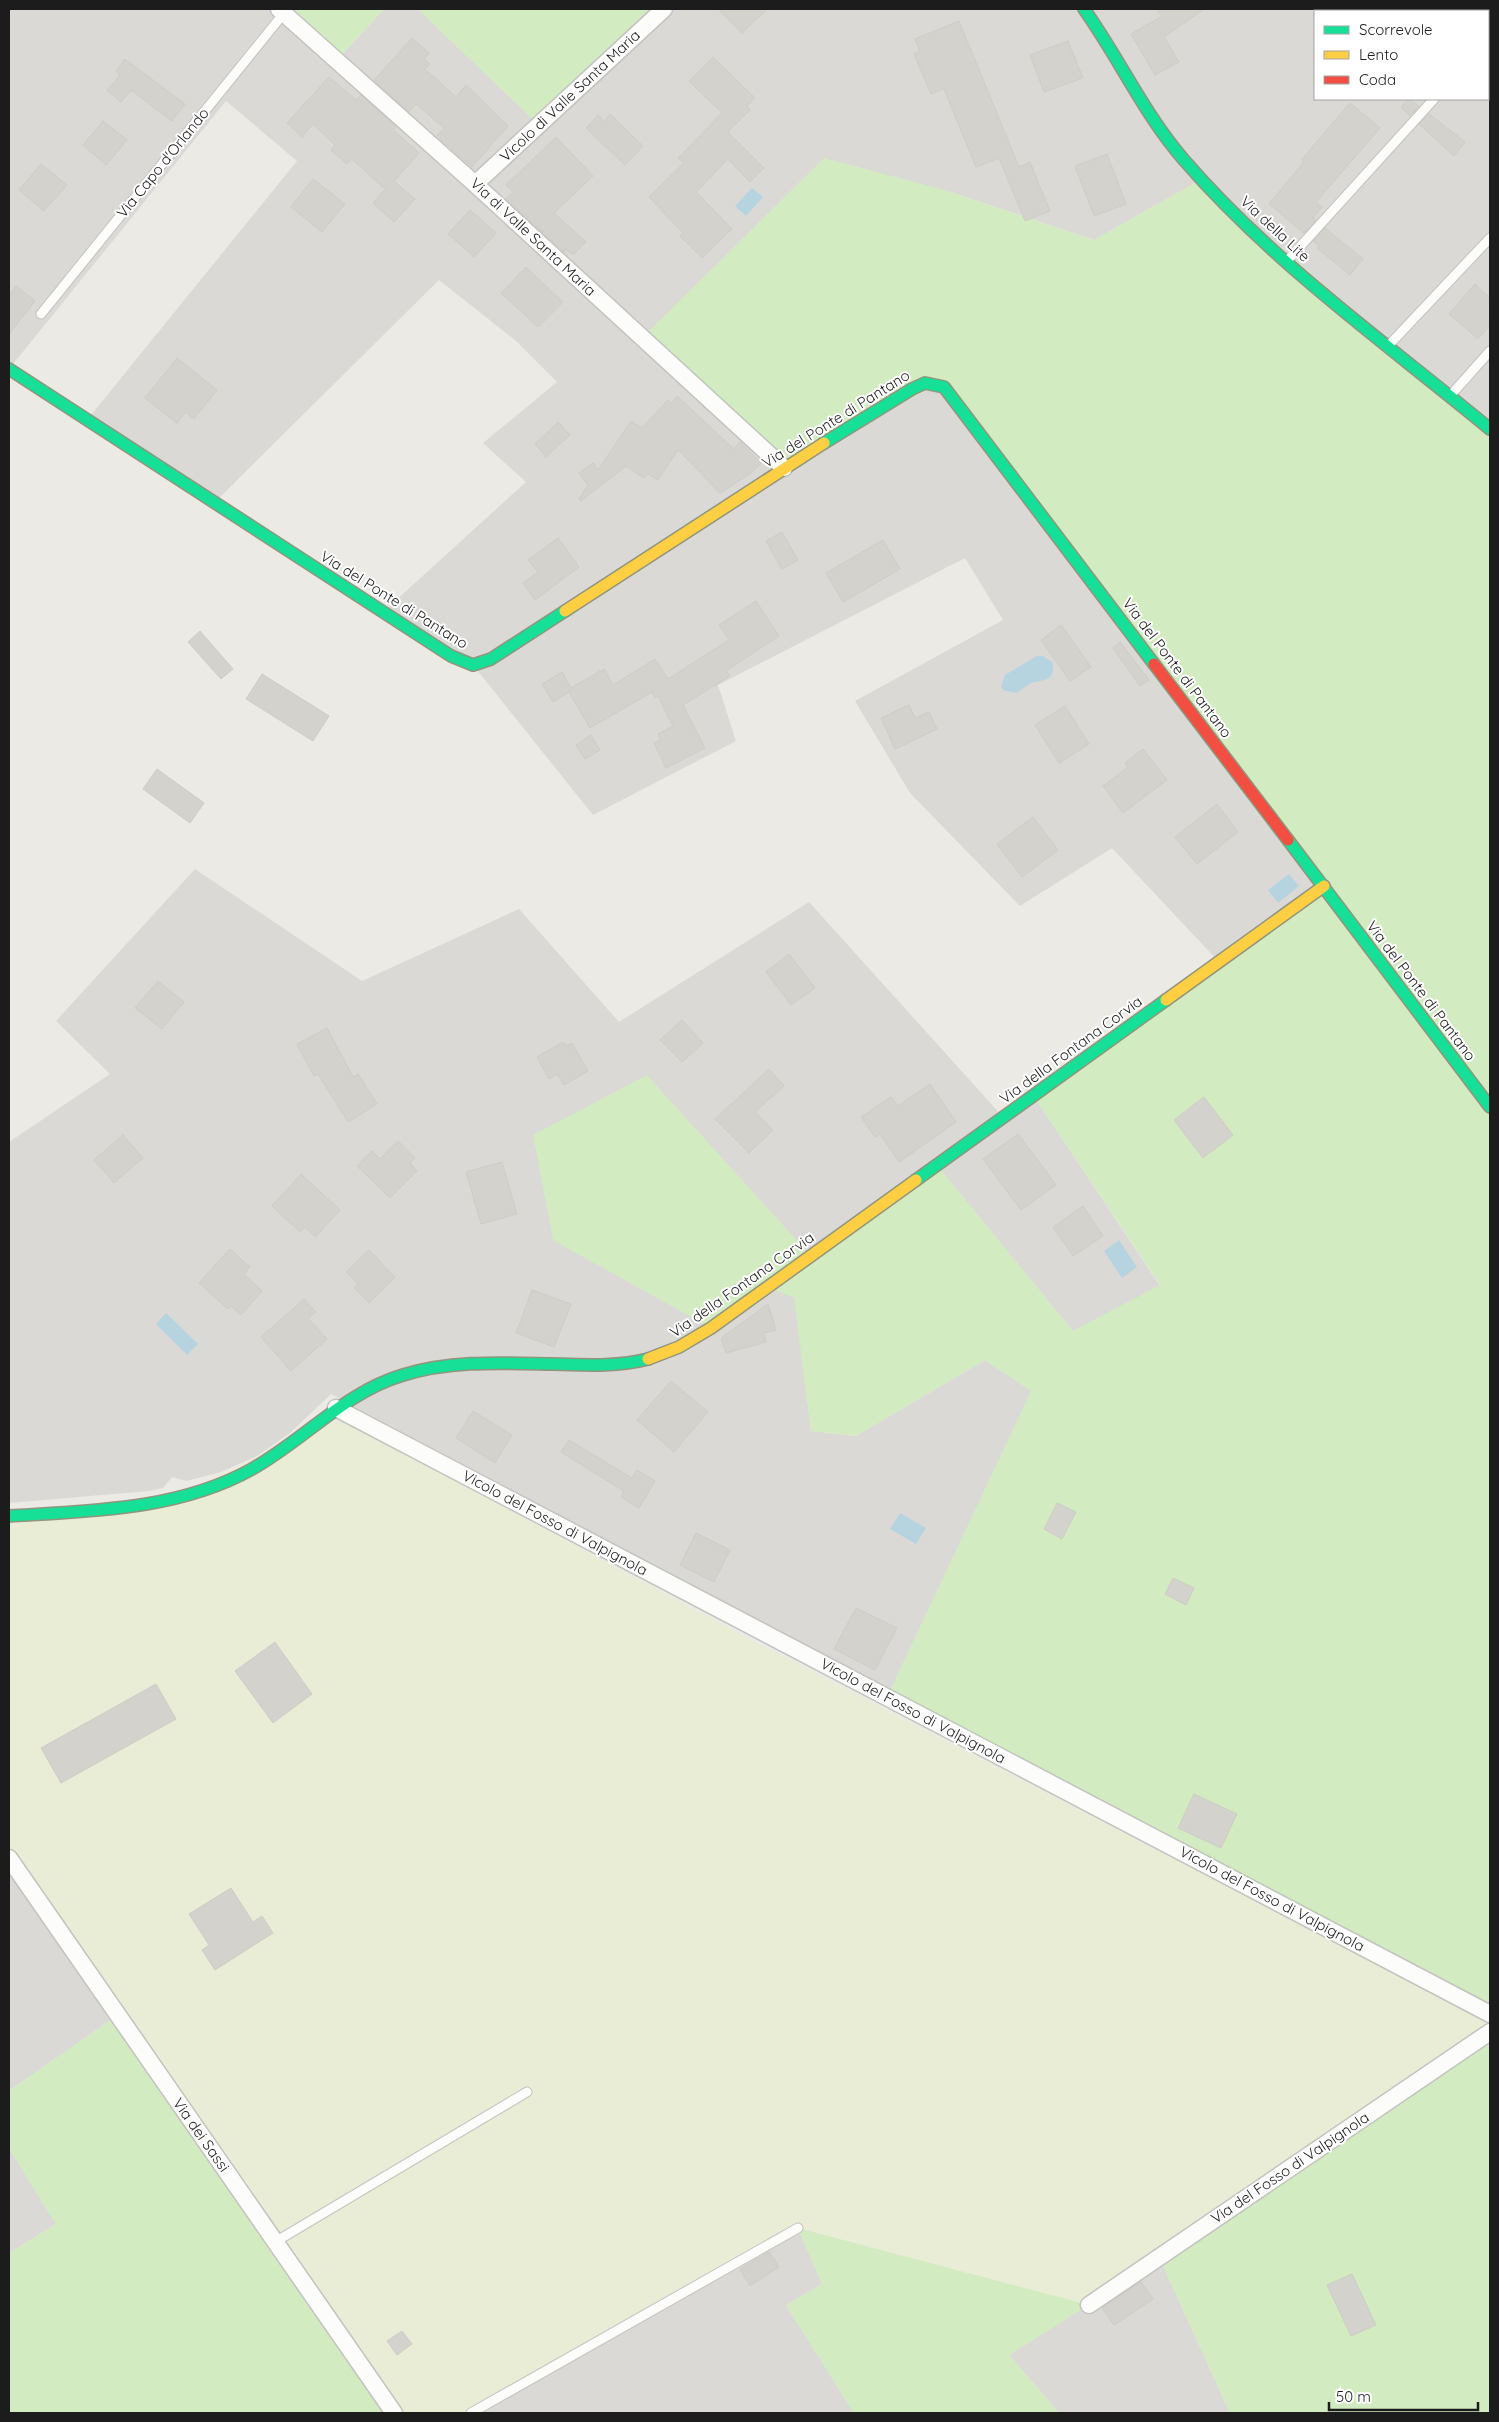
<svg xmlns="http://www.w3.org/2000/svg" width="1499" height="2422" viewBox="0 0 1499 2422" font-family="Quicksand,sans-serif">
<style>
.residential{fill:#dad9d6;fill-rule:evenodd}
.farmland{fill:#e9edd6}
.grass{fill:#d3ebc1}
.water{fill:#b6d3e0}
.building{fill:#d3d2cd;stroke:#ceccc6}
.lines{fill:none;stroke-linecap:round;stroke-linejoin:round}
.lane-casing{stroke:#c3c3c0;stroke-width:11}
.street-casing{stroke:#c3c3c0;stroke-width:19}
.fast-casing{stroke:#91957c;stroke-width:14}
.slow-casing{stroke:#91957c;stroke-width:14}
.jam-casing{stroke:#91957c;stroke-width:14}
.lane{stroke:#fcfcfb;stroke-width:9}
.street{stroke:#fcfcfb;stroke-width:16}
.fast{stroke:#16e098;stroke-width:11}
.slow{stroke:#ffcf43;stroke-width:11}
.jam{stroke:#f24e42;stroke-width:11}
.labels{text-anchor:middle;stroke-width:4;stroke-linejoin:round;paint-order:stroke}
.street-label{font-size:15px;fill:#1c1c1c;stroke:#fff}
</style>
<rect width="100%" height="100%" fill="#ebeae4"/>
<!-- residential -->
<path class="residential" d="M 9,9 L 279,9 L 338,59 L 384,9 L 418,9 L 539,125 L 664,9 L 1490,9 L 1490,429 L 1202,179 L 1094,240 L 948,191 L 932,382 L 1324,886 L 1219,962 L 1112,848 L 1020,906 L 910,793 L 855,701 L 1003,620 L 965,558 L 718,685 L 736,741 L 593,815 L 473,665 L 383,612 L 526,482 L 483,443 L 557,382 L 516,341 L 439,280 L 214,503 L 87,420 L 297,161 L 226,101 L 9,369 ZM 1315,11 L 1488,11 L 1488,99 L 1315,99 Z
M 195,869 L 362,981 L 519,909 L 619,1022 L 809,902 L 1003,1117 L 1031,1092 L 1160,1286 L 1073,1331 L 937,1166 L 768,1287 L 795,1298 L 811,1431 L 856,1436 L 985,1360 L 1032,1391 L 890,1691 L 331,1394 L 290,1433 L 257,1456 L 221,1472 L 186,1481 L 172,1477 L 163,1488 L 149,1491 L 9,1503 L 9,1142 L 110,1074 L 56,1021 Z
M 9,1858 L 118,2015 L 9,2091 Z
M 9,2148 L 56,2224 L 9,2253 Z
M 798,2228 L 822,2284 L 786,2305 L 854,2413 L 471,2413 Z
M 1159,2257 L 1230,2413 L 1059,2413 L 1009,2355 Z"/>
<!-- farmland -->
<path class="farmland" d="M 344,1421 L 766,1648 L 1482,2018 L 1484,2025 L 1480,2032 L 1077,2302 L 798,2228 L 471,2413 L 394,2413 L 9,1858 L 9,1524 L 153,1509 L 321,1425 Z"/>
<!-- grass -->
<path class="grass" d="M 279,9 L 384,9 L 338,59 Z
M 418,9 L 664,9 L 539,125 Z
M 824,158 L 948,191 L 1094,240 L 1202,179 L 1490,429 L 1490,2014 L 887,1697 L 1031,1391 L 985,1360 L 856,1436 L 811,1431 L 794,1298 L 768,1287 L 711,1328 L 553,1240 L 533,1135 L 647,1075 L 811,1256 L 937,1165 L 1073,1331 L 1160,1285 L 1031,1092 L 1323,886 L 938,384 L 784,468 L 642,338 Z
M 118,2015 L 394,2413 L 9,2413 L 9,2253 L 56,2224 L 9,2148 L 9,2091 Z
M 1490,2032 L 1490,2413 L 1230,2413 L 1159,2257 Z
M 798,2228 L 1089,2305 L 1009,2355 L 1059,2413 L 854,2413 L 786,2305 L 822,2284 Z"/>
<!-- water -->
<path class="water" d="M 752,188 L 763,197 L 746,216 L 735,206 Z
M 1037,656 L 1043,656 L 1052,662 C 1056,679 1046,680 1034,682 C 1027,684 1022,690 1016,693 L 1003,690 L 1001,687 L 1005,675 Z
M 1289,874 L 1299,886 L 1278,903 L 1268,890 Z
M 1119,1240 L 1137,1267 L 1122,1278 L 1104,1251 Z
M 166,1313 L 198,1344 L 187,1355 L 156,1324 Z
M 900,1513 L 926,1528 L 916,1544 L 890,1529 Z"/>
<!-- building -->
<path class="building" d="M 718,9 L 767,9 L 742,33 Z
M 1156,9 L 1204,9 L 1164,37 L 1179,62 L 1155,75 L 1131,34 L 1162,16 Z
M 959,21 L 1019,167 L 1030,162 L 1050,211 L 1025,221 L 999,158 L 976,167 L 944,89 L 931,94 L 914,54 L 920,52 L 915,39 Z
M 412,38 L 429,53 L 424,59 L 430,64 L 425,69 L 456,97 L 466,85 L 508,126 L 472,167 L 437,136 L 444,128 L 416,104 L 409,112 L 374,80 Z
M 1068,41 L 1083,78 L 1044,92 L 1030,55 Z
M 713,57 L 755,98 L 747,106 L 750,110 L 728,132 L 764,168 L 750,182 L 728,159 L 696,192 L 732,229 L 702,258 L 680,236 L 683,233 L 649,197 L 684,163 L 678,158 L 722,113 L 689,81 Z
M 125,59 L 185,104 L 172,121 L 131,90 L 121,102 L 107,90 L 120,75 L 116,71 Z
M 329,77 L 356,100 L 361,95 L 396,127 L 393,130 L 419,153 L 394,181 L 415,199 L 394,222 L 373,203 L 385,189 L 352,159 L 347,164 L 331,150 L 335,145 L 313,124 L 302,137 L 287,123 Z
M 1408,99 L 1419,106 L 1410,116 L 1401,107 Z
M 1350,103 L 1380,128 L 1316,202 L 1322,207 L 1313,218 L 1316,220 L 1304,233 L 1269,204 L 1304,162 L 1302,159 Z
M 610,114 L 643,146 L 625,165 L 586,128 L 598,115 L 604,121 Z
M 1429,114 L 1465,142 L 1454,156 L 1419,124 Z
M 103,121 L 127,140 L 106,165 L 83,145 Z
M 556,137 L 593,176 L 554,213 L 586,242 L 573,255 L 566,249 L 564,252 L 506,199 L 513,192 L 506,185 Z
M 1107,154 L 1126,204 L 1094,216 L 1075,166 Z
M 41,164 L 67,185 L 44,211 L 19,190 Z
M 313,179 L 345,204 L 322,232 L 291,207 Z
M 470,210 L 496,233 L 474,257 L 448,234 Z
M 1325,228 L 1363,259 L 1350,275 L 1317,248 L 1319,246 L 1313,241 Z
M 526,267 L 563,302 L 538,327 L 501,293 Z
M 1475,284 L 1490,298 L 1490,325 L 1478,339 L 1449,314 Z
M 16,286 L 35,301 L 9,334 L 9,296 Z
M 177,358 L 217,390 L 194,419 L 186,412 L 177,423 L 145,398 Z
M 677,396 L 734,449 L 740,442 L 761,463 L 751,473 L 720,493 L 678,450 L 658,480 L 648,474 L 644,478 L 626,466 L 581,501 L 579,499 L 588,485 L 579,473 L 593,463 L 598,470 L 631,421 L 642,428 L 668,400 L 671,403 Z
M 558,422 L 570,435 L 546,457 L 535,444 Z
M 782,532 L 798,560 L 782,569 L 766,541 Z
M 558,538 L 579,567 L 535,600 L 523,583 L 538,572 L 528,560 Z
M 883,540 L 900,569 L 843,602 L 826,573 Z
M 756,601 L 779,636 L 726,671 L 730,676 L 683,705 L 705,748 L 666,768 L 654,743 L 661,740 L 658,734 L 673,726 L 658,696 L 655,698 L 652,692 L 590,728 L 569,692 L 553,702 L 542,684 L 562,672 L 571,688 L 604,669 L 613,685 L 655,659 L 668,679 L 729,640 L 719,625 Z
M 1061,625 L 1091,667 L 1070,681 L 1041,640 Z
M 200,631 L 233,669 L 221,679 L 188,642 Z
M 1120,642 L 1149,680 L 1140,686 L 1113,648 Z
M 262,674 L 329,716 L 313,741 L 246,699 Z
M 909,705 L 915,718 L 929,712 L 937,729 L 895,749 L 881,718 Z
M 1065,706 L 1089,744 L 1059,763 L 1035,725 Z
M 591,735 L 600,750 L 585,759 L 576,745 Z
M 1143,749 L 1167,780 L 1123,813 L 1103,786 L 1128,767 L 1125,763 Z
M 157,769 L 204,803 L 190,823 L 143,789 Z
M 1217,804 L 1238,832 L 1197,864 L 1175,837 Z
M 1033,817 L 1058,850 L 1022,877 L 997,844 Z
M 789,954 L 815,988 L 791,1005 L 766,972 Z
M 158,981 L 184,1002 L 162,1029 L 135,1008 Z
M 682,1020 L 703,1043 L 682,1062 L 660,1040 Z
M 327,1028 L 353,1077 L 358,1074 L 377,1104 L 348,1122 L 318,1074 L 314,1076 L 297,1044 Z
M 563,1042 L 566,1046 L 572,1043 L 588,1071 L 564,1085 L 557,1074 L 549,1079 L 537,1057 Z
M 769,1069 L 784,1086 L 755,1112 L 773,1130 L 749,1153 L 715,1119 Z
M 930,1084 L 956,1122 L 899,1162 L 880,1134 L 875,1137 L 861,1117 L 891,1097 L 898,1106 Z
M 1204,1097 L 1233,1135 L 1203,1158 L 1174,1120 Z
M 1018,1134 L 1056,1185 L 1021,1210 L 983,1159 Z
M 123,1135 L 143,1158 L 114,1183 L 94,1160 Z
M 398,1141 L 415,1158 L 410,1163 L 417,1171 L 390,1198 L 357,1166 L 372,1151 L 380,1159 Z
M 502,1162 L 517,1214 L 481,1224 L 466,1172 Z
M 301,1174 L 340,1210 L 315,1237 L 305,1227 L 300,1232 L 272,1206 Z
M 1083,1206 L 1103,1236 L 1073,1256 L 1053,1227 Z
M 230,1249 L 250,1267 L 244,1274 L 262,1291 L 241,1315 L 231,1306 L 228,1309 L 199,1283 Z
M 369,1250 L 395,1277 L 369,1303 L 354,1288 L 358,1284 L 346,1272 Z
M 532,1290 L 571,1304 L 554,1347 L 516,1333 Z
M 304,1299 L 316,1312 L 308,1318 L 327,1339 L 291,1371 L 261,1337 Z
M 768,1304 L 776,1330 L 764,1333 L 766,1342 L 726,1353 L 721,1338 Z
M 671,1381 L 708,1412 L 674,1452 L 637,1420 Z
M 473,1411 L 512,1435 L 495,1463 L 456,1438 Z
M 569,1440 L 632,1478 L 637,1470 L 655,1481 L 639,1508 L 621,1497 L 624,1491 L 561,1452 Z
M 1057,1503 L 1076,1512 L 1062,1539 L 1044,1529 Z
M 696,1533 L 730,1550 L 714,1582 L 680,1565 Z
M 1173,1578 L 1194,1588 L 1186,1605 L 1165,1594 Z
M 856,1608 L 897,1628 L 875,1670 L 834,1649 Z
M 275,1642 L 312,1694 L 273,1723 L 235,1671 Z
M 156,1684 L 176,1719 L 61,1783 L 41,1748 Z
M 1194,1794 L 1237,1814 L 1221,1848 L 1178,1828 Z
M 231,1888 L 253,1922 L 262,1916 L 273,1933 L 215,1970 L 202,1950 L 209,1945 L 189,1914 Z
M 769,2252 L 779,2267 L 750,2286 L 740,2269 Z
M 1352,2274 L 1376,2325 L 1351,2336 L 1327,2285 Z
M 1141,2282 L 1153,2299 L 1114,2325 L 1102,2308 Z
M 402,2331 L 412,2344 L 397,2355 L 387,2341 Z"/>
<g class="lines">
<!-- lane casing -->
<g class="lane-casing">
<path id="lane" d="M 1287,261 L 1434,99
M 41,314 L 284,13
M 1389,345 L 1490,238
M 1450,396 L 1490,351
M 275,2242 L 527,2092
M 471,2413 L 798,2228"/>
</g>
<!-- street casing -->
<g class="street-casing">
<path id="street" d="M 279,9 L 475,184 L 784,468
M 475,184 L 664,9
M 336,1408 L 1490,2014
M 9,1858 L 394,2413
M 1089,2305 L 1490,2032"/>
</g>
<!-- fast casing -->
<g class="fast-casing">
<path id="fast" d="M 1084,9 C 1119,58 1144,114 1184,160 C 1273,263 1386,343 1490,429
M 9,369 L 451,656 L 473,665 L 491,659 L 565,611
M 824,443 L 912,389 L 925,383 L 944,387 L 1154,664
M 1288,840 L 1490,1107
M 916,1180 L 1166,1000
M 9,1516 C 91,1511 179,1510 252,1469 C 304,1440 345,1392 403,1375 C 452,1360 503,1363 553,1364 C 585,1365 617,1367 648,1359"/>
</g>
<!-- slow casing -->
<g class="slow-casing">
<path id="slow" d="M 565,611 L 824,443
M 1166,1000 L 1324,886
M 648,1359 L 679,1347 L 711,1328 L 916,1180"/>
</g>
<!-- jam casing -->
<g class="jam-casing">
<path id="jam" d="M 1154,664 L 1288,840"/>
</g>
<!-- lane -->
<use href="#lane" class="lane"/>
<!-- street -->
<use href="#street" class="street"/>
<!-- fast -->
<use href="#fast" class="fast"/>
<!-- slow -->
<use href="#slow" class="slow"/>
<!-- jam -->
<use href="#jam" class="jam"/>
</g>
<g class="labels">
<!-- street labels -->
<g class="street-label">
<text transform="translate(570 96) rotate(-43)" y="5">Vicolo di Valle Santa Maria</text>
<text transform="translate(163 163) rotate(-51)" y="5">Via Capo d'Orlando</text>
<text transform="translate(1275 229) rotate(43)" y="5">Via della Lite</text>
<text transform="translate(533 237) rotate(43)" y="5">Via di Valle Santa Maria</text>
<text transform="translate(836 419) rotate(-32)" y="5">Via del Ponte di Pantano</text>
<text transform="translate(394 600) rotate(32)" y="5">Via del Ponte di Pantano</text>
<text transform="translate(1177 668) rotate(53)" y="5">Via del Ponte di Pantano</text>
<text transform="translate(1421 991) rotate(53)" y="5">Via del Ponte di Pantano</text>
<text transform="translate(1071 1050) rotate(-36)" y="5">Via della Fontana Corvia</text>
<text transform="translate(742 1285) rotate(-35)" y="5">Via della Fontana Corvia</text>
<text transform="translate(555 1523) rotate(28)" y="5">Vicolo del Fosso di Valpignola</text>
<text transform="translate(913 1711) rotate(28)" y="5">Vicolo del Fosso di Valpignola</text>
<text transform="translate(1272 1899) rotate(28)" y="5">Vicolo del Fosso di Valpignola</text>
<text transform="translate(201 2135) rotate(55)" y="5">Via dei Sassi</text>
<text transform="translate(1290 2168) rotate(-34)" y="5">Via del Fosso di Valpignola</text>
</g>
</g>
<!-- border -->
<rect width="1499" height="2422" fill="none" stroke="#1c1c1c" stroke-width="20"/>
<!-- legend -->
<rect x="1314" y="10" width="175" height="90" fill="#ffffff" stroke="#a4a4a4"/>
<rect x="1324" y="26" width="25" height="8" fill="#16e098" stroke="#a4a4a4"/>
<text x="1359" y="35" font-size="15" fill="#1c1c1c">Scorrevole</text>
<rect x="1324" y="51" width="25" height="8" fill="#ffcf43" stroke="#a4a4a4"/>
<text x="1359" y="60" font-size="15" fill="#1c1c1c">Lento</text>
<rect x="1324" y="76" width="25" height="8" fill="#f24e42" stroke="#a4a4a4"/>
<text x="1359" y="85" font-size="15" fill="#1c1c1c">Coda</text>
<!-- scale -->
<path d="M1329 2402v8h149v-8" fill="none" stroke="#1c1c1c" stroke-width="2.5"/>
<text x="1336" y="2402" font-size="15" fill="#1c1c1c" stroke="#ffffff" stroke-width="4" paint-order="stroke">50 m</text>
</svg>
